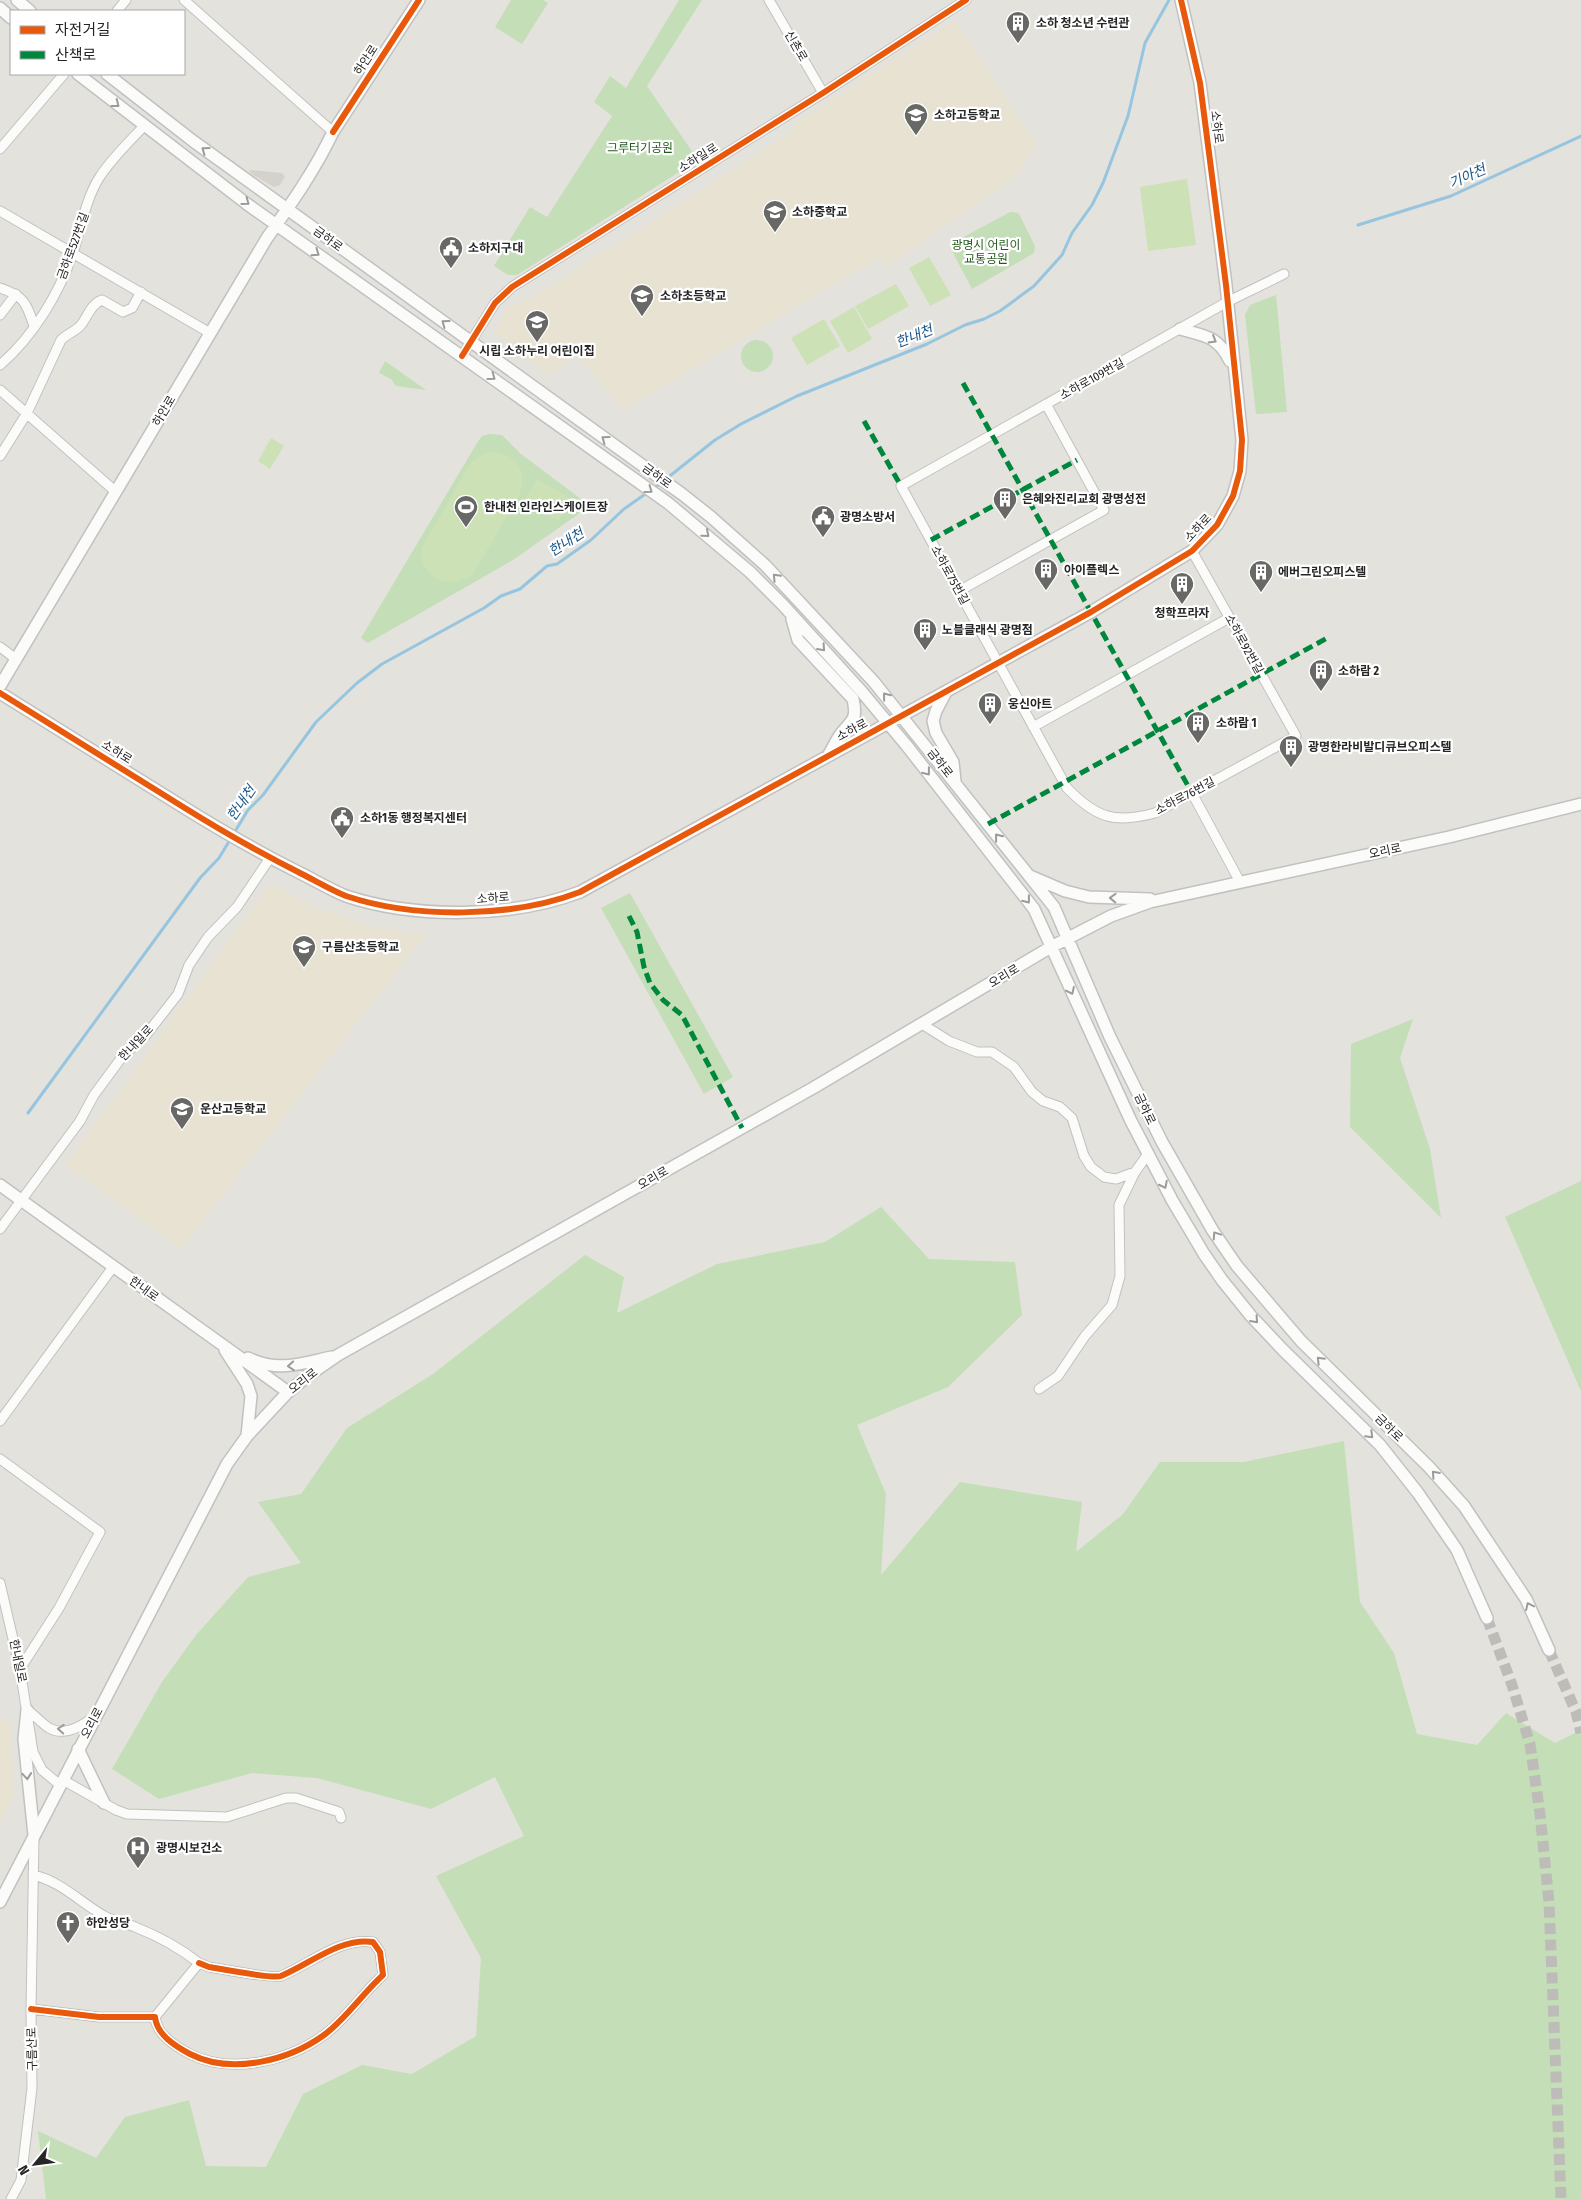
<svg xmlns="http://www.w3.org/2000/svg" width="1581" height="2199" viewBox="0 0 1581 2199" font-family="'Fira Sans Condensed','Noto Sans KR',sans-serif">
<style>
.education{fill:#e7e2d2}
.green{fill:#c4deb8}
.pitch{fill:#cce1b6}
.plaza{fill:#d5d2cc}
.lines{fill:none;stroke-linecap:round;stroke-linejoin:round}
.stream{stroke:#96c5e0;stroke-width:3}
.secondary-tunnel{stroke:#bebcb8;stroke-width:11;stroke-dasharray:11 5.5;stroke-linecap:butt}
.street-casing{stroke:#c2c1c1;stroke-width:11}
.secondary-casing{stroke:#c2c1c1;stroke-width:14}
.street{stroke:#fbfbfa;stroke-width:9}
.secondary{stroke:#fbfbfa;stroke-width:11}
.quiet{stroke:#00873e;stroke-width:5;stroke-dasharray:10 5;stroke-linecap:butt}
.cycleway-casing{stroke:#fff;stroke-width:9}
.cycleway{stroke:#e8590c;stroke-width:6}
.oneway{stroke:#9b9b9b}
.labels{text-anchor:middle;stroke-width:4.5;stroke-linejoin:round;paint-order:stroke}
.poi-label{font-size:12px;font-weight:bold;fill:#262626;stroke:#fff;text-anchor:start}
.street-label{font-size:12px;fill:#262626;stroke:#fff}
.park-label{font-size:12px;fill:#255b1f;stroke:#fff}
.water-label{font-size:14px;font-style:italic;fill:#195688;stroke:#fff}
</style>
<rect width="100%" height="100%" fill="#e4e2dc"/>
<!-- education -->
<path class="education" d="M 955,20 L 1036,144 L 1018,175 L 886,267 L 880,257 L 624,410 L 577,355 L 549,375 L 494,332 L 509,306 L 529,299 L 538,292 L 539,293 L 670,210 L 796,128 L 794,124 Z
M 269,886 L 280,888 L 312,906 L 340,916 L 380,928 L 426,934 L 181,1249 L 65,1165 Z
M 0,1716 L 11,1723 L 14,1795 L 0,1823 Z"/>
<!-- green -->
<path class="green" d="M 511,0 L 543,0 L 548,3 L 522,44 L 495,27 Z
M 679,0 L 702,0 L 647,86 L 698,160 L 517,275 L 508,275 L 494,266 L 530,207 L 547,217 L 612,116 L 594,102 L 610,76 L 626,88 Z
M 1010,212 L 1018,213 L 1020,216 L 1035,246 L 1034,253 L 972,289 L 952,251 L 956,241 Z
M 1276,295 L 1287,412 L 1256,414 L 1245,315 L 1250,305 Z
M741 356a16 16 0 1 1 32 0a16 16 0 1 1-32 0Z
M 385,361 L 426,390 L 396,386 L 391,379 L 379,373 Z
M 489,434 L 502,435 L 521,454 L 581,499 L 581,510 L 577,515 L 513,560 L 368,643 L 361,638 L 477,443 L 482,436 Z
M 630,893 L 733,1077 L 704,1094 L 601,908 Z
M 1413,1019 L 1400,1058 L 1430,1149 L 1441,1218 L 1350,1127 L 1351,1044 Z
M 1581,1181 L 1581,1391 L 1505,1217 Z
M 881,1207 L 929,1259 L 1015,1262 L 1022,1315 L 948,1387 L 857,1425 L 886,1494 L 881,1575 L 960,1482 L 1082,1502 L 1076,1552 L 1123,1514 L 1160,1462 L 1244,1462 L 1344,1441 L 1360,1602 L 1394,1653 L 1417,1734 L 1477,1745 L 1506,1713 L 1555,1743 L 1581,1730 L 1581,2199 L 46,2199 L 38,2131 L 96,2158 L 125,2117 L 189,2100 L 206,2166 L 266,2167 L 303,2094 L 362,2065 L 412,2074 L 476,2036 L 481,1958 L 436,1876 L 524,1836 L 495,1777 L 431,1809 L 317,1778 L 252,1773 L 159,1799 L 112,1769 L 162,1682 L 196,1635 L 248,1577 L 301,1563 L 258,1502 L 301,1494 L 347,1428 L 433,1374 L 585,1255 L 624,1277 L 617,1313 L 717,1264 L 825,1242 Z"/>
<!-- pitch -->
<path class="pitch" d="M 1187,179 L 1196,245 L 1148,251 L 1140,187 Z
M 929,257 L 951,295 L 930,306 L 909,268 Z
M 896,284 L 909,306 L 868,329 L 855,306 Z
M 854,307 L 872,339 L 848,353 L 830,321 Z
M 824,319 L 840,346 L 807,365 L 791,338 Z
M 271,438 L 284,446 L 270,469 L 258,461 Z
M 493,452 C 519,455 527,472 519,496 L 473,574 C 457,587 432,584 423,563 C 421,558 422,552 422,547 L 472,461 L 484,454 Z
M 537,479 L 572,499 L 558,520 L 524,501 Z"/>
<!-- plaza -->
<path class="plaza" d="M 251,170 L 282,173 L 285,177 L 280,185 L 274,187 L 253,175 L 249,171 Z"/>
<g class="lines">
<!-- stream -->
<path class="stream" d="M 1358,225 L 1451,196 L 1581,136
M 666,479 L 715,440 L 741,424 L 797,396 L 927,344 L 965,325 L 984,319 L 1000,311 L 1034,286 L 1062,255 L 1072,233 L 1092,205 L 1103,183 L 1128,116 L 1145,43 L 1169,0
M 28,1113 L 200,878 L 219,858 L 248,810 L 263,795 L 316,722 L 357,683 L 382,664 L 484,608 L 501,596 L 520,589 L 547,566 L 557,564 L 591,540 L 624,509 L 661,483"/>
<!-- secondary-tunnel -->
<path class="secondary-tunnel" d="M 1487,1618 L 1512,1685 L 1530,1744 L 1540,1814 L 1549,1902 L 1561,2199
M 1549,1650 L 1576,1712 L 1581,1733"/>
<!-- street casing -->
<g class="street-casing">
<path id="street" d="M 184,0 L 333,132
M 769,0 L 823,93
M 117,11 L 126,0
M 0,149 L 64,74
M 0,211 L 210,333
M 0,288 C 24,296 26,302 34,326
M 0,315 L 16,294
M 462,356 L 495,303 L 512,287 L 823,93 L 966,0
M 0,365 C 34,336 60,292 74,250 C 81,227 86,199 99,178 C 111,159 129,142 144,126
M 0,390 L 116,492
M 0,456 L 27,413 L 61,340 C 67,334 76,331 81,325 C 88,316 91,304 102,300 L 123,312 L 132,308 L 141,292
M 1192,551 L 1296,736 L 1155,813 C 1115,824 1096,818 1067,788 L 901,486 L 1227,302 L 1284,274
M 959,591 L 1104,510 L 1046,404
M 0,647 L 16,659
M 1033,727 L 1229,618
M 1192,793 L 1240,882
M 922,1024 L 949,1041 L 977,1052 L 992,1052 L 1014,1067 L 1032,1092 L 1043,1101 L 1060,1107 L 1072,1118 L 1084,1156 L 1091,1167 L 1104,1177 L 1116,1179 L 1135,1172 L 1119,1205 L 1120,1276 L 1112,1305 L 1085,1336 L 1058,1376 L 1039,1389
M 1135,1172 L 1148,1154
M 0,1229 L 80,1121 L 94,1095 L 122,1057 L 146,1035 L 178,994 L 189,965 L 208,937 L 237,907 L 270,858
M 0,1421 L 113,1267
M 0,1459 L 100,1532 L 59,1608 L 20,1669
M 0,1583 L 20,1669 L 33,1752 L 42,1770 L 60,1785
M 27,1710 C 35,1715 41,1723 49,1728 C 65,1737 84,1725 96,1715
M 63,1780 L 116,1810 L 127,1814 L 227,1817 L 286,1798 L 296,1798 L 339,1812 L 341,1818
M 33,1875 C 61,1881 82,1904 106,1917 C 115,1922 126,1923 135,1927 C 158,1936 180,1948 199,1963 L 155,2017
M 31,2009 L 99,2017 L 155,2017 C 157,2035 175,2046 190,2054 C 231,2075 288,2061 324,2035 C 345,2020 363,1993 383,1975 L 380,1952 L 373,1942 C 341,1937 310,1964 281,1976 C 272,1979 222,1969 209,1967 L 199,1963
M 11,2199 L 21,2180 L 32,2088 L 31,2009 L 34,1838"/>
</g>
<!-- secondary casing -->
<g class="secondary-casing">
<path id="secondary" d="M 17,0 L 30,11
M 0,8 L 11,18
M 78,74 L 247,204 L 668,503 L 750,572 L 783,605 L 862,692 L 907,746 L 1034,909 L 1130,1119 L 1172,1200 L 1204,1254 L 1222,1280 L 1251,1316 L 1283,1350 L 1380,1445 L 1418,1493 L 1457,1550 L 1487,1618
M 107,74 L 193,141 L 682,494 L 711,517 L 765,565 L 874,682 L 1054,907 L 1110,1037 L 1162,1142 L 1213,1231 L 1237,1266 L 1301,1341 L 1429,1467 L 1464,1506 L 1526,1599 L 1549,1650
M 1180,329 C 1205,336 1218,336 1230,361
M 792,619 L 798,640 L 853,699 C 858,721 851,720 840,735 C 836,741 832,749 828,756
M 0,686 L 267,238 C 291,204 315,170 333,132 L 419,0
M 946,692 L 936,711 L 933,721 L 936,733 L 953,762 L 955,781
M 0,693 C 60,730 120,767 180,805 C 220,830 260,853 302,874 C 316,881 331,890 346,896 C 415,919 512,918 580,892 L 1091,612 L 1192,551 L 1217,525 L 1233,496 L 1240,471 L 1242,440 L 1226,285 L 1200,83 L 1181,0
M 1030,876 L 1065,891 L 1089,897 L 1150,899
M 0,1185 L 288,1392
M 225,1350 L 247,1384 L 251,1396 L 247,1436
M 248,1358 C 278,1373 302,1363 332,1357
M 27,1710 L 24,1739 L 34,1835
M 78,1749 L 104,1803
M 0,1902 L 227,1464 L 247,1436 L 288,1392 L 309,1375 L 338,1355 L 813,1088 L 1051,947 L 1111,916 L 1150,902 L 1449,837 L 1581,804"/>
</g>
<!-- street -->
<use href="#street" class="street"/>
<!-- secondary -->
<use href="#secondary" class="secondary"/>
<!-- quiet -->
<path class="quiet" d="M 963,383 L 1192,793
M 864,421 L 901,486
M 931,540 L 1077,460
M 988,824 L 1329,637
M 629,916 L 637,932 L 644,967 L 650,983 L 663,1000 L 682,1015 L 742,1128"/>
<!-- cycleway casing -->
<g class="cycleway-casing">
<path id="cycleway" d="M 333,132 L 419,0
M 462,356 L 495,303 L 512,287 L 823,93 L 966,0
M 0,693 C 60,730 120,767 180,805 C 220,830 260,853 302,874 C 316,881 331,890 346,896 C 415,919 512,918 580,892 L 1091,612 L 1192,551 L 1217,525 L 1233,496 L 1240,471 L 1242,440 L 1226,285 L 1200,83 L 1181,0
M 31,2009 L 99,2017 L 155,2017 C 157,2035 175,2046 190,2054 C 231,2075 288,2061 324,2035 C 345,2020 363,1993 383,1975 L 380,1952 L 373,1942 C 341,1937 310,1964 281,1976 C 272,1979 222,1969 209,1967 L 199,1963"/>
</g>
<!-- cycleway -->
<use href="#cycleway" class="cycleway"/>
</g>
<!-- one-way arrows -->
<defs><path id="oneway-chevron" d="M-2-3.5L2.5 0L-2 3.5" fill="none" stroke-width="1.6" stroke-linecap="round" stroke-linejoin="round" transform="scale(1.25)"/></defs>
<g class="oneway">
<use href="#oneway-chevron" transform="translate(116 104) rotate(38)"/>
<use href="#oneway-chevron" transform="translate(205 150) rotate(-144)"/>
<use href="#oneway-chevron" transform="translate(246 202) rotate(36)"/>
<use href="#oneway-chevron" transform="translate(316 253) rotate(35)"/>
<use href="#oneway-chevron" transform="translate(445 323) rotate(-144)"/>
<use href="#oneway-chevron" transform="translate(1213 340) rotate(31)"/>
<use href="#oneway-chevron" transform="translate(492 377) rotate(36)"/>
<use href="#oneway-chevron" transform="translate(605 439) rotate(-144)"/>
<use href="#oneway-chevron" transform="translate(649 490) rotate(36)"/>
<use href="#oneway-chevron" transform="translate(706 534) rotate(41)"/>
<use href="#oneway-chevron" transform="translate(776 577) rotate(-134)"/>
<use href="#oneway-chevron" transform="translate(822 648) rotate(48)"/>
<use href="#oneway-chevron" transform="translate(886 696) rotate(-129)"/>
<use href="#oneway-chevron" transform="translate(927 772) rotate(52)"/>
<use href="#oneway-chevron" transform="translate(998 837) rotate(-128)"/>
<use href="#oneway-chevron" transform="translate(1113 898) rotate(-178)"/>
<use href="#oneway-chevron" transform="translate(1027 900) rotate(52)"/>
<use href="#oneway-chevron" transform="translate(1071 991) rotate(65)"/>
<use href="#oneway-chevron" transform="translate(1164 1185) rotate(63)"/>
<use href="#oneway-chevron" transform="translate(1216 1235) rotate(-124)"/>
<use href="#oneway-chevron" transform="translate(1255 1320) rotate(48)"/>
<use href="#oneway-chevron" transform="translate(1320 1360) rotate(-135)"/>
<use href="#oneway-chevron" transform="translate(291 1366) rotate(175)"/>
<use href="#oneway-chevron" transform="translate(1370 1435) rotate(45)"/>
<use href="#oneway-chevron" transform="translate(1435 1474) rotate(-132)"/>
<use href="#oneway-chevron" transform="translate(1529 1606) rotate(-115)"/>
<use href="#oneway-chevron" transform="translate(61 1729) rotate(-176)"/>
<use href="#oneway-chevron" transform="translate(27 1776) rotate(85)"/>
</g>
<!-- icons -->
<defs>
<g id="building-pin" transform="scale(1.25)"><path d="M0 17L-7.5 6A9.5 9.5 0 1 1 7.5 6Z" fill="#686866" stroke="#fff"/><path d="M-4-6H4V6H1V3H-1V6H-4ZM-2.5-4.3h1.7v1.8h-1.7ZM.8-4.3h1.7v1.8H.8ZM-2.5-1h1.7V.8h-1.7ZM.8-1h1.7V.8H.8Z" fill="#fff"/></g>
<g id="school-pin" transform="scale(1.25)"><path d="M0 17L-7.5 6A9.5 9.5 0 1 1 7.5 6Z" fill="#686866" stroke="#fff"/><path d="M0-5L7-2L0 1L-7-2ZM-4 1L0 2.5L4 1V4Q0 6-4 4Z" fill="#fff"/></g>
<g id="civic-pin" transform="scale(1.25)"><path d="M0 17L-7.5 6A9.5 9.5 0 1 1 7.5 6Z" fill="#686866" stroke="#fff"/><path d="M-.6-6.5H3V-4.5H.6V-3L4-1V1h2V6H-6V1h2V-1L-.6-3ZM-1.2 2.5V6h2.4V2.5Z" fill="#fff"/></g>
<g id="stadium-pin" transform="scale(1.25)"><path d="M0 17L-7.5 6A9.5 9.5 0 1 1 7.5 6Z" fill="#686866" stroke="#fff"/><path d="M0-5a6.5 5 0 1 0 0 10a6.5 5 0 1 0 0-10ZM-3.5-1.8h7v3.6h-7Z" fill="#fff"/></g>
<g id="hospital-pin" transform="scale(1.25)"><path d="M0 17L-7.5 6A9.5 9.5 0 1 1 7.5 6Z" fill="#686866" stroke="#fff"/><path d="M-5-5h3v3.5h4V-5h3V5h-3V1.5h-4V5h-3Z" fill="#fff"/></g>
<g id="church-pin" transform="scale(1.25)"><path d="M0 17L-7.5 6A9.5 9.5 0 1 1 7.5 6Z" fill="#686866" stroke="#fff"/><path d="M-1.2-6h2.4v3.5h3.3v2.4h-3.3V6h-2.4V-.1h-3.3v-2.4h3.3Z" fill="#fff"/></g>
</defs>
<g fill-rule="evenodd">
<use href="#building-pin" x="1018" y="23"/>
<use href="#school-pin" x="916" y="115"/>
<use href="#school-pin" x="775" y="212"/>
<use href="#civic-pin" x="451" y="248"/>
<use href="#school-pin" x="642" y="296"/>
<use href="#school-pin" x="537" y="322"/>
<use href="#building-pin" x="1005" y="499"/>
<use href="#stadium-pin" x="466" y="507"/>
<use href="#civic-pin" x="823" y="517"/>
<use href="#building-pin" x="1046" y="570"/>
<use href="#building-pin" x="1261" y="572"/>
<use href="#building-pin" x="1182" y="584"/>
<use href="#building-pin" x="925" y="630"/>
<use href="#building-pin" x="1321" y="671"/>
<use href="#building-pin" x="990" y="704"/>
<use href="#building-pin" x="1198" y="723"/>
<use href="#building-pin" x="1291" y="747"/>
<use href="#civic-pin" x="342" y="818"/>
<use href="#school-pin" x="304" y="947"/>
<use href="#school-pin" x="182" y="1109"/>
<use href="#hospital-pin" x="138" y="1848"/>
<use href="#church-pin" x="68" y="1923"/>
</g>
<g class="labels">
<!-- poi labels -->
<g class="poi-label">
<text x="1036" y="27">소하 청소년 수련관</text>
<text x="934" y="119">소하고등학교</text>
<text x="792" y="216">소하중학교</text>
<text x="468" y="252">소하지구대</text>
<text x="660" y="300">소하초등학교</text>
<text x="537" y="355" text-anchor="middle">시립 소하누리 어린이집</text>
<text x="1022" y="503">은혜와진리교회 광명성전</text>
<text x="484" y="511">한내천 인라인스케이트장</text>
<text x="840" y="521">광명소방서</text>
<text x="1064" y="574">아이플렉스</text>
<text x="1278" y="576">에버그린오피스텔</text>
<text x="1182" y="617" text-anchor="middle">청학프라자</text>
<text x="942" y="634">노블클래식 광명점</text>
<text x="1338" y="675">소하람 2</text>
<text x="1008" y="708">웅신아트</text>
<text x="1216" y="727">소하람 1</text>
<text x="1308" y="751">광명한라비발디큐브오피스텔</text>
<text x="360" y="822">소하1동 행정복지센터</text>
<text x="322" y="951">구름산초등학교</text>
<text x="200" y="1113">운산고등학교</text>
<text x="156" y="1852">광명시보건소</text>
<text x="86" y="1927">하안성당</text>
</g>
<!-- street labels -->
<g class="street-label">
<text transform="translate(796 46) rotate(60)" y="4">신촌로</text>
<text transform="translate(366 60) rotate(-57)" y="4">하안로</text>
<text transform="translate(1217 127) rotate(83)" y="4">소하로</text>
<text transform="translate(698 158) rotate(-32)" y="4">소하일로</text>
<text transform="translate(328 239) rotate(36)" y="4">금하로</text>
<text transform="translate(73 246) rotate(-70)" y="4">금하로527번길</text>
<text transform="translate(1092 379) rotate(-29)" y="4">소하로109번길</text>
<text transform="translate(164 411) rotate(-59)" y="4">하안로</text>
<text transform="translate(657 476) rotate(36)" y="4">금하로</text>
<text transform="translate(1198 528) rotate(-47)" y="4">소하로</text>
<text transform="translate(950 575) rotate(61)" y="4">소하로75번길</text>
<text transform="translate(1244 644) rotate(61)" y="4">소하로92번길</text>
<text transform="translate(852 730) rotate(-28)" y="4">소하로</text>
<text transform="translate(117 752) rotate(32)" y="4">소하로</text>
<text transform="translate(940 763) rotate(52)" y="4">금하로</text>
<text transform="translate(1185 796) rotate(-28)" y="4">소하로76번길</text>
<text transform="translate(1385 851) rotate(-12)" y="4">오리로</text>
<text transform="translate(493 898) rotate(-4)" y="4">소하로</text>
<text transform="translate(1004 976) rotate(-31)" y="4">오리로</text>
<text transform="translate(136 1043) rotate(-47)" y="4">한내일로</text>
<text transform="translate(1145 1109) rotate(64)" y="4">금하로</text>
<text transform="translate(653 1178) rotate(-30)" y="4">오리로</text>
<text transform="translate(144 1289) rotate(36)" y="4">한내로</text>
<text transform="translate(303 1381) rotate(-38)" y="4">오리로</text>
<text transform="translate(1389 1428) rotate(44)" y="4">금하로</text>
<text transform="translate(18 1661) rotate(79)" y="4">한내일로</text>
<text transform="translate(92 1723) rotate(-62)" y="4">오리로</text>
<text transform="translate(32 2049) rotate(-91)" y="4">구름산로</text>
</g>
<!-- park labels -->
<g class="park-label">
<text x="640" y="152">그루터기공원</text>
<text x="986" y="249">광명시 어린이<tspan x="986" dy="14">교통공원</tspan></text>
</g>
<!-- water labels -->
<g class="water-label">
<text transform="translate(1467 176) rotate(-24)" y="5">기아천</text>
<text transform="translate(914 336) rotate(-22)" y="5">한내천</text>
<text transform="translate(566 542) rotate(-33)" y="5">한내천</text>
<text transform="translate(241 803) rotate(-55)" y="5">한내천</text>
</g>
</g>
<!-- legend -->
<rect x="10" y="10" width="175" height="65" fill="#ffffff" stroke="#a8a8a8"/>
<rect x="20" y="26" width="25" height="8" fill="#e8590c" stroke="#a8a8a8"/>
<text x="55" y="35" font-size="15" fill="#262626">자전거길</text>
<rect x="20" y="51" width="25" height="8" fill="#00873e" stroke="#a8a8a8"/>
<text x="55" y="60" font-size="15" fill="#262626">산책로</text>
<!-- north arrow -->
<g transform="translate(35 2164) rotate(241)" stroke="#ffffff" stroke-width="4" paint-order="stroke">
<path d="M0-4L9 19L0 12L-9 19Z" fill="#262626"/>
<text y="-8" font-size="14" font-weight="bold" text-anchor="middle" fill="#262626">N</text>
</g>
</svg>
